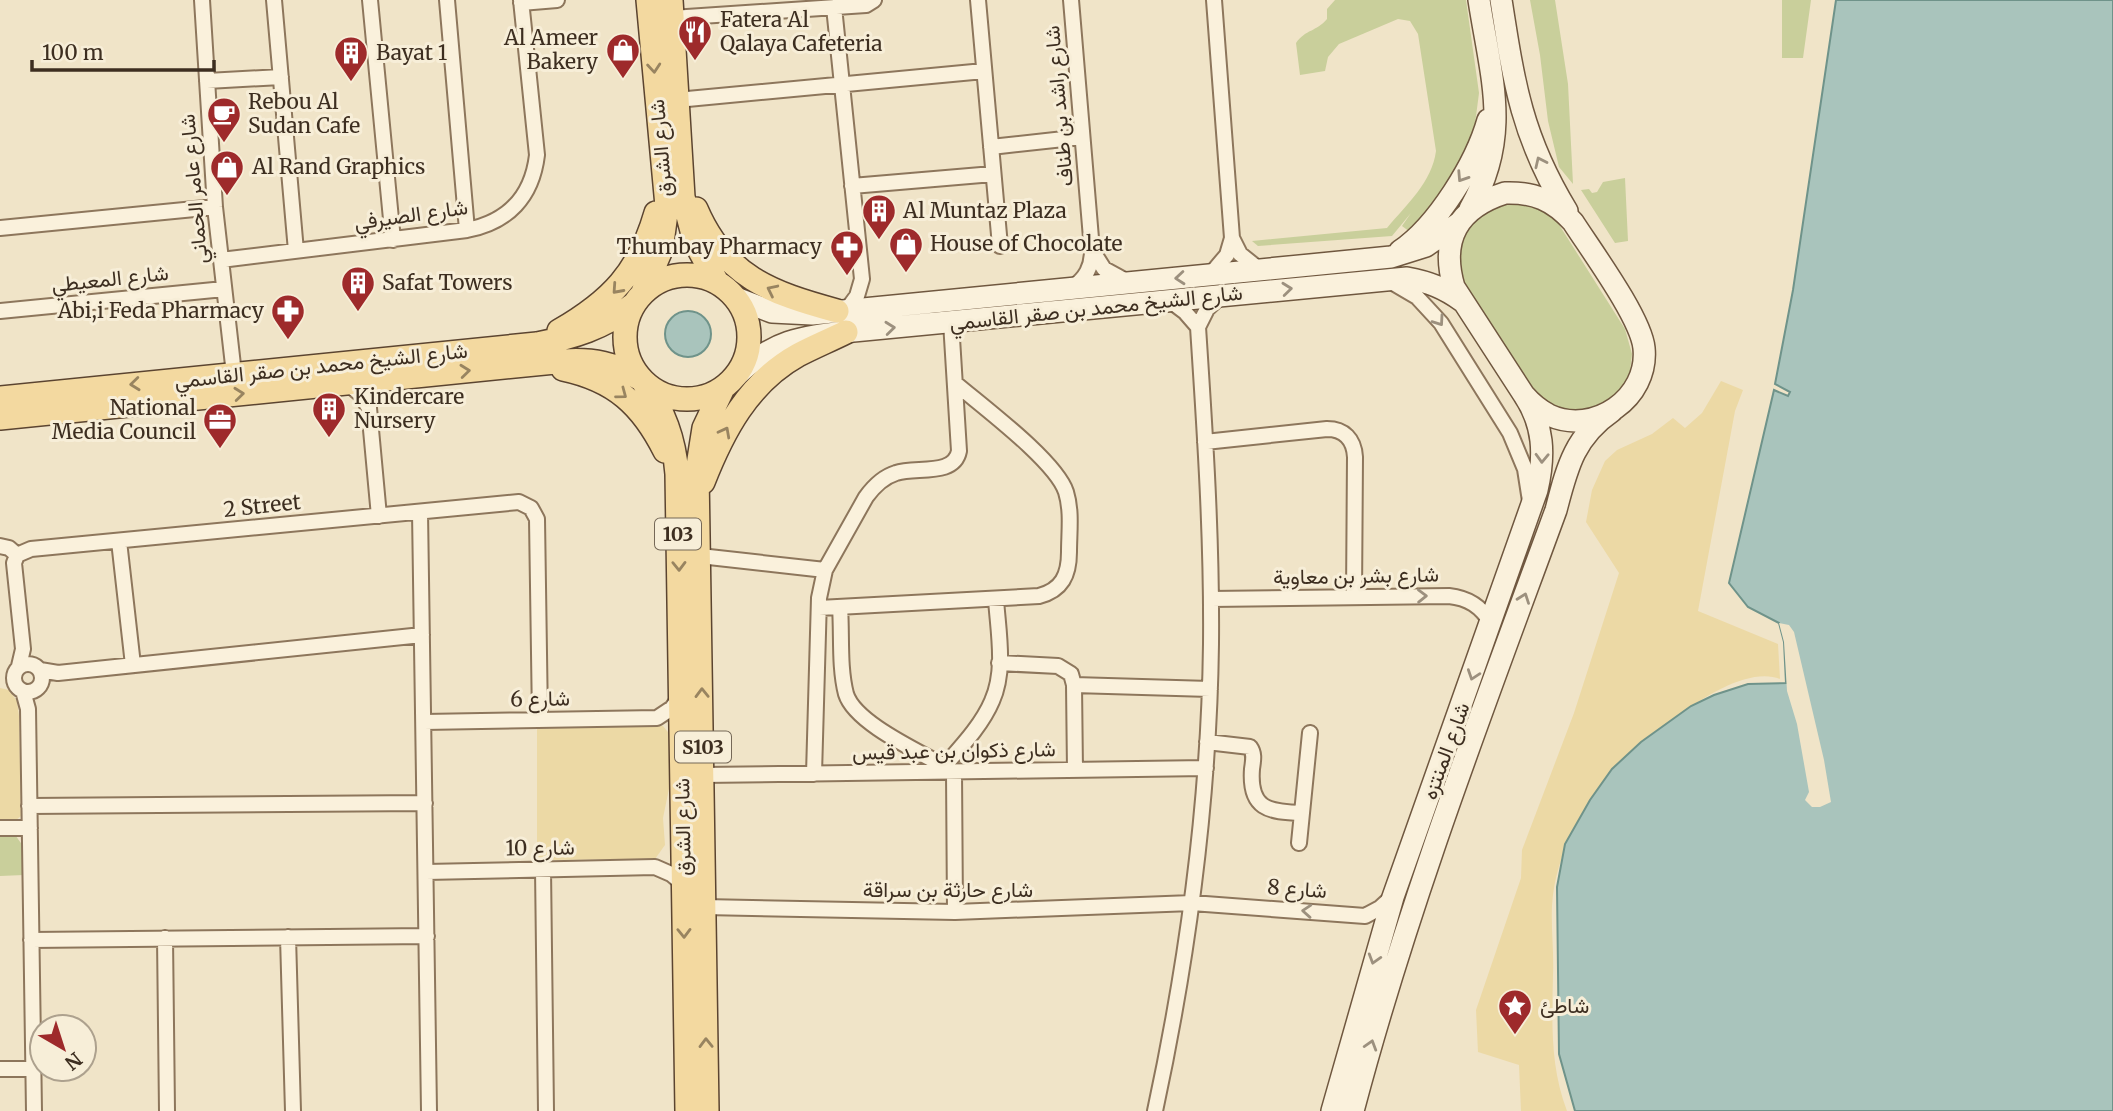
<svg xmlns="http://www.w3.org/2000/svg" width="2113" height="1111" viewBox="0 0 2113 1111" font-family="Merriweather,Vazirmatn,serif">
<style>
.green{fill:#c9cf9b}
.sand{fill:#ecd9a5}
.water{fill:#a9c4bc;stroke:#6f938a;stroke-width:2}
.pier{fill:#f0e4c8}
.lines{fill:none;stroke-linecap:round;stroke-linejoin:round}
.street-casing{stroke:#8d765c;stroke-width:18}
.secondary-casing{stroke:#6f573f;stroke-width:24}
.primary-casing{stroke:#5b4430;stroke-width:26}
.street{stroke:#faf1dc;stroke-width:14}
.secondary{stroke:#faf1dc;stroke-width:21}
.primary{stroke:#f3d9a0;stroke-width:23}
.oneway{stroke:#988460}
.oneway2{stroke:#9c907e}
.labels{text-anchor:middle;stroke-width:6;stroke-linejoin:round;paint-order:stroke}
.shield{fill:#f7eed8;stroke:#756857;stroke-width:2}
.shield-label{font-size:19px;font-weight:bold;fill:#3d2e20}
.poi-label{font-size:21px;fill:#3d2e20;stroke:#f7eed8;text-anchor:start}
.street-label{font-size:21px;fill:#3d2e20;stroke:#f7eed8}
</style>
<rect width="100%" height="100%" fill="#f0e4c8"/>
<!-- green -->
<path class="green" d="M 1335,0 L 1466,0 L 1479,93 L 1475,124 L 1463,157 L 1440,196 L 1410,232 L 1402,226 L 1411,213 L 1392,236 L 1258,246 L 1252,241 L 1387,228 C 1407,204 1432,182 1436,151 L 1418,34 L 1410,21 L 1398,19 L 1339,44 L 1328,57 L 1325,71 L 1300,75 L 1296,43 C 1306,29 1316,32 1327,19 L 1327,9 Z
M 1530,0 L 1555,0 L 1568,84 L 1573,184 L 1559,167 L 1548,121 L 1540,55 Z
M 1782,0 L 1811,0 L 1803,58 L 1782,58 Z
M 1625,178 L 1628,241 L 1615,243 L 1581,190 L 1589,189 L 1592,193 L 1597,192 L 1603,182 Z
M 1516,203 C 1533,205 1547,210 1558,223 L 1625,329 L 1632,354 L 1630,372 L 1621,390 L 1613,399 L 1590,413 C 1578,411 1558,412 1549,405 C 1527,388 1515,363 1500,341 C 1489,323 1474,305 1466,286 C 1447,242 1470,207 1516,203 Z
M 0,832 L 13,832 L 23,846 L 24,875 L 0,876 Z"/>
<!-- sand -->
<path class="sand" d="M 1721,381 L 1743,390 L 1735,411 L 1698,611 L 1778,644 L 1780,679 C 1752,668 1710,693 1688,709 C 1672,720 1655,730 1640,743 C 1596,781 1555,846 1552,906 C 1551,929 1554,952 1553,975 C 1552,1023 1550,1066 1567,1111 L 1521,1111 L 1519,1065 L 1478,1052 L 1476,1010 L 1521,878 L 1522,850 L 1574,713 L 1619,573 L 1586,522 L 1592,490 L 1605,461 L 1617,450 L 1652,434 L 1673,418 L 1685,428 L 1702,413 Z
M 0,688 L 9,690 L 17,701 L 19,716 L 21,816 L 11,824 L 0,824 Z
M 663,726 L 672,737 L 672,774 L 663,818 L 665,845 L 655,859 L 537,860 L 537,727 Z"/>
<!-- water -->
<path class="water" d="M 1836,0 L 2113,0 L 2113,1111 L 1575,1111 L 1559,1054 L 1557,887 L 1565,844 L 1590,800 L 1612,769 L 1641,742 L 1691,706 L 1714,695 L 1748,684 L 1786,683 L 1784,642 L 1779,623 L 1748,607 L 1729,583 L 1774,390 L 1788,396 L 1790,392 L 1775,384 L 1793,290 Z
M665 334a23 23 0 1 1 46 0a23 23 0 1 1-46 0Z"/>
<!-- pier -->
<path class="pier" d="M 1779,623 L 1789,625 L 1794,632 L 1824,760 L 1831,802 L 1820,807 L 1812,807 L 1805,800 L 1809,792 L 1797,724 L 1787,691 L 1784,642 Z"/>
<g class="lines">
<!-- street casing -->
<g class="street-casing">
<path id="street" d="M 202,0 L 215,207 L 234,374
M 274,0 L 296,251
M 370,0 L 393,240
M 447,0 L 467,230
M 978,0 L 1000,246
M 1071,0 L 1092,250 C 1092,267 1086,278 1072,288
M 1214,0 L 1232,238 L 1240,254 L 1260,270
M 521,3 L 557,0
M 834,7 L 862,279 L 857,296 L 846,311
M 672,18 L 866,5 L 874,0
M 207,81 L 281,77
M 677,100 L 984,71
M 991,147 L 1082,137
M 852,186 L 993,174
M 0,228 L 215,207
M 1092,250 L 1104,269 L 1126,281
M 221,260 L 467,230 C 508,222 532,197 537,155 L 521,0
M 1210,275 L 1227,255 L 1232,238
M 1388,280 L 1417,297 L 1441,323 L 1510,433 L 1525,469 L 1530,501
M 1169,300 L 1185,312 L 1198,327
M 0,311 L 224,289
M 347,383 L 360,394 L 369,408 L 379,516
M 1205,442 L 1327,429 C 1344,429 1354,439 1355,457 L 1354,597
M 420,512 L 429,1111
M 119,541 L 133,665
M 0,546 L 9,548 L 17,555
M 17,555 L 31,549 L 519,502 L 531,508 L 537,519 L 540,720
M 17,555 L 14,563 L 23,649 L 19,666
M 700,556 L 825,570
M 1211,599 L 1449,596 C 1468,598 1481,606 1491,623
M 840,607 C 842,635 839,667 846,694 C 855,723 918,751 944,766
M 819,608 L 1039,596 C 1062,590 1069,575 1069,552 C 1069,533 1072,511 1066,492 C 1056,461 982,406 955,383
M 999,663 L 1058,666 L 1071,674 L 1074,685 L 1075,770
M14 678a14 14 0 1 1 28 0a14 14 0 1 1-28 0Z
M 40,670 L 58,673 L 422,635
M 1074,685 L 1210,689
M 23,691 L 28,709 L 34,1111
M 424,722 L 657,718 L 672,708 L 679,698
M 1207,742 L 1250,747 C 1255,754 1253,761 1252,769 C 1249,809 1268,812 1302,813
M 940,771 C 958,750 981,727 992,701 C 1006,670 998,631 996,599
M 954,772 L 955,912
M 814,774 L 819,598 L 825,570 L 866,497 C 874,486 883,477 896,473 C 915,466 954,477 959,451 L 951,322
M 703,775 L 1206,768
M 29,806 L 425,803
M 0,828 L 30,828
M 1299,843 L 1310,733
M 543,869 L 546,1111
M 426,872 L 655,867 L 671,874 L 684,885
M 704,907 L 955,912 L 1192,903 L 1365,916 L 1380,908 L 1392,897
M 288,937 L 293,1111
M 165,938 L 167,1111
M 31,940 L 427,936
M 0,1069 L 33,1069
M 1155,1111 C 1188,958 1209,802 1211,644 C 1212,538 1205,433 1198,327 L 1207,309 L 1221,296"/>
</g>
<!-- secondary casing -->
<g class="secondary-casing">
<path id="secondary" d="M 1501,0 C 1514,84 1522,137 1567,211
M 1505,193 C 1534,192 1553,200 1573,222 C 1591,250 1641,318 1644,348 C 1649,398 1594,436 1549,415 C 1539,410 1531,403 1524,395 L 1454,287 C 1440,239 1458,208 1505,193 Z
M 1470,209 C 1512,135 1491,78 1479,0
M 1400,251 C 1437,226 1476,163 1488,120
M 736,298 L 772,312 L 812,314 L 1391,257 L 1426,246 L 1459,223
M 736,376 C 775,339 801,337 853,331 L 1407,278 C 1429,282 1444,288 1462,301
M 1332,1111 L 1393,897 L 1537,490 C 1545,455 1544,425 1524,395
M 1353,1111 C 1407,906 1483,709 1556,510 C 1567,468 1574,437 1612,411"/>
</g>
<!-- primary casing -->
<g class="primary-casing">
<path id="primary" d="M 671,0 L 683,197 L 695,242 L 717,282
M 696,209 C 725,277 771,293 837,311
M625 337a62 62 0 1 1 124 0a62 62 0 1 1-124 0Z
M 643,292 L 661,250 L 667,206 L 648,0
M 559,331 C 611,301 639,272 656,213
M 563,369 C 615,380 642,405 665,451
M 644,383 C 664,412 674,438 677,474 L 687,1111
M 0,398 L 537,344 C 574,337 603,328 633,305
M 0,418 L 565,361 C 593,359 615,364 639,378
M 703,482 C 723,431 748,383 798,355 C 813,347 830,340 846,332
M 707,1111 L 697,472 L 704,428 L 723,388"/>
</g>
<!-- street -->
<use href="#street" class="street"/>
<!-- secondary -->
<use href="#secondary" class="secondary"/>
<!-- primary -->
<use href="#primary" class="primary"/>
</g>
<!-- one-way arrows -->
<defs><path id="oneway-chevron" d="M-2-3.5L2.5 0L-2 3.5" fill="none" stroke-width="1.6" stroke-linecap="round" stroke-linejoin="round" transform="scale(1.75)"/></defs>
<g class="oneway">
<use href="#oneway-chevron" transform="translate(654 68) rotate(85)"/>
<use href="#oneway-chevron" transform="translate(617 289) rotate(132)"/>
<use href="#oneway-chevron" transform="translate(772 290) rotate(-154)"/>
<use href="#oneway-chevron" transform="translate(465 371) rotate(-6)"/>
<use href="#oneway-chevron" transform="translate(135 384) rotate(174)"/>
<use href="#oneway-chevron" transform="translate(239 394) rotate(-6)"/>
<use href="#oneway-chevron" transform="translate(622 394) rotate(37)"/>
<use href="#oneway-chevron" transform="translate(725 432) rotate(-62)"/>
<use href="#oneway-chevron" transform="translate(679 566) rotate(89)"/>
<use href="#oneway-chevron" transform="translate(702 693) rotate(-91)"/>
<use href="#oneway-chevron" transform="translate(684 933) rotate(89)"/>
<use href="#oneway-chevron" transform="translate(706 1043) rotate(-91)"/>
</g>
<g class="oneway2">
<use href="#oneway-chevron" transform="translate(1540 162) rotate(-115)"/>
<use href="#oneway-chevron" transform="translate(1462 177) rotate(123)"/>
<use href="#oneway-chevron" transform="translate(1180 278) rotate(175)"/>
<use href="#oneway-chevron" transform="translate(1287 289) rotate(-6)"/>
<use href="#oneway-chevron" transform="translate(1439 321) rotate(55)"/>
<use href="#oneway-chevron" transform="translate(890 328) rotate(-6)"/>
<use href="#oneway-chevron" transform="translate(1542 458) rotate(92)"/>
<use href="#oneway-chevron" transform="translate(1422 596) rotate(-1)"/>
<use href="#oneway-chevron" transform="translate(1524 598) rotate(-70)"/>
<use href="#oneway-chevron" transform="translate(1473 675) rotate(109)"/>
<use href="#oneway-chevron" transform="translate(1307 911) rotate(-176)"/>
<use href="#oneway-chevron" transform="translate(1374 959) rotate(107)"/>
<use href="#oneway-chevron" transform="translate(1371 1045) rotate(-73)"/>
</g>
<!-- icons -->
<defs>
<g id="restaurant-pin" transform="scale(1.75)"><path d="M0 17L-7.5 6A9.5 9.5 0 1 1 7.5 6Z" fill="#9e2a2b" stroke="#f7eed8"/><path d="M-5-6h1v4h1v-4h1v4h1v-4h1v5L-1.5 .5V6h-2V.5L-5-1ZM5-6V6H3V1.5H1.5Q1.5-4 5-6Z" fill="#fff"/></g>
<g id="shop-pin" transform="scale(1.75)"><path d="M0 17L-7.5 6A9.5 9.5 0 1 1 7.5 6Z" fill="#9e2a2b" stroke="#f7eed8"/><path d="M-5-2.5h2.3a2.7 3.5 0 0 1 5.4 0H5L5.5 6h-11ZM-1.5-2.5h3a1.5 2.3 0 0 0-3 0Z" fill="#fff"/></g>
<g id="building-pin" transform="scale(1.75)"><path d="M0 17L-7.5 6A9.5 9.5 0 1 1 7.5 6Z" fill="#9e2a2b" stroke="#f7eed8"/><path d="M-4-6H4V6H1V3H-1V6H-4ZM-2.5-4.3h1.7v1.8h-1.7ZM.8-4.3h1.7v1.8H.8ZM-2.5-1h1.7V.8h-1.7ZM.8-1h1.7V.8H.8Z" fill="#fff"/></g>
<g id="cafe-pin" transform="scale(1.75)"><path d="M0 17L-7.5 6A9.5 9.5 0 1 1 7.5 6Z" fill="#9e2a2b" stroke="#f7eed8"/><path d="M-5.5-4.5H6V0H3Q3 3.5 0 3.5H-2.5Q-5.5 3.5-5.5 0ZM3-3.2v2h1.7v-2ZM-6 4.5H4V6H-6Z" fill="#fff"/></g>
<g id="pharmacy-pin" transform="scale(1.75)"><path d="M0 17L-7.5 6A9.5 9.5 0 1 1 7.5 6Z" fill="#9e2a2b" stroke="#f7eed8"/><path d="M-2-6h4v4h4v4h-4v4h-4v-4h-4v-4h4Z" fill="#fff"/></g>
<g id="office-pin" transform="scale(1.75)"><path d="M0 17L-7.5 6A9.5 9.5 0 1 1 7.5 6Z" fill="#9e2a2b" stroke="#f7eed8"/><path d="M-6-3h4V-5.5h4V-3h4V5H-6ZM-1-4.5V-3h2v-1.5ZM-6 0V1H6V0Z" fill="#fff"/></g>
<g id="sight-pin" transform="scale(1.75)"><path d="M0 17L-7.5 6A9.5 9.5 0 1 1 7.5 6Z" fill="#9e2a2b" stroke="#f7eed8"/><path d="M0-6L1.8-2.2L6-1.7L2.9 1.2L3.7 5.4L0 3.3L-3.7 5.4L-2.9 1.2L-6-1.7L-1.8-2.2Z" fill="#fff"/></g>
</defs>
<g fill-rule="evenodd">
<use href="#restaurant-pin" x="695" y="32"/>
<use href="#shop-pin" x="623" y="50"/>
<use href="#building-pin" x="351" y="53"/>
<use href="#cafe-pin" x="224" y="114"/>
<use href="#shop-pin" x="227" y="167"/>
<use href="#building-pin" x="879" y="211"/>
<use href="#shop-pin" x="906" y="244"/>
<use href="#pharmacy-pin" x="847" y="247"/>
<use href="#building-pin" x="358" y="283"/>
<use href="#pharmacy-pin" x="288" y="311"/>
<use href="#building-pin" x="329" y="409"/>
<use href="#office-pin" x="220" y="420"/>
<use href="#sight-pin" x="1515" y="1006"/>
</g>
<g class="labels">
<!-- shield labels -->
<g class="shield">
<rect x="655" y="518.5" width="46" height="31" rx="5"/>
<rect x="675" y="731.5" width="56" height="31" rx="5"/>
</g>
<g class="shield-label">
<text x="678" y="541">103</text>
<text x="703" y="754">S103</text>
</g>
<!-- poi labels -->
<g class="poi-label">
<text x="720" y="27">Fatera Al<tspan x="720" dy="24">Qalaya Cafeteria</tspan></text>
<text x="598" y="45" text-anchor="end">Al Ameer<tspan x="598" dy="24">Bakery</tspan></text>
<text x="376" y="60">Bayat 1</text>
<text x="248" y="109">Rebou Al<tspan x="248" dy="24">Sudan Cafe</tspan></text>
<text x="252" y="174">Al Rand Graphics</text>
<text x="903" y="218">Al Muntaz Plaza</text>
<text x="930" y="251">House of Chocolate</text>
<text x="822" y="254" text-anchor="end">Thumbay Pharmacy</text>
<text x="382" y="290">Safat Towers</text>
<text x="264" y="318" text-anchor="end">Abi,i Feda Pharmacy</text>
<text x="354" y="404">Kindercare<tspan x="354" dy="24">Nursery</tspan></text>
<text x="196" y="415" text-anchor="end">National<tspan x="196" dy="24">Media Council</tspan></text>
<text x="1540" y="1013">شاطئ</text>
</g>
<!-- street labels -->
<g class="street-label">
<text transform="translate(1059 106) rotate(-95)" y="7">شارع راشد بن طناف</text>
<text transform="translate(661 148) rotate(-95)" y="7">شارع الشرق</text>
<text transform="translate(194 189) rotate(-95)" y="7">شارع عامر الحماني</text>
<text transform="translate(411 215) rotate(-8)" y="7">شارع الصيرفي</text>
<text transform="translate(110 279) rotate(-6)" y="7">شارع المعيطي</text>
<text transform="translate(1096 308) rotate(-6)" y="7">شارع الشيخ محمد بن صقر القاسمي</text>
<text transform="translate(321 366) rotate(-6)" y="7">شارع الشيخ محمد بن صقر القاسمي</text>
<text transform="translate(262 506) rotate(-6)" y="7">2 Street</text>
<text transform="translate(1356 576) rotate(-1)" y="7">شارع بشر بن معاوية</text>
<text transform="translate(540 699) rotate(-1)" y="7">شارع 6</text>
<text transform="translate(954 751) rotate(-1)" y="7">شارع ذكوان بن عبد قيس</text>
<text transform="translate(1446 751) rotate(-70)" y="7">شارع المنتزه</text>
<text transform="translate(683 827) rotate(-91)" y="7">شارع الشرق</text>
<text transform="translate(540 848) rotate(-1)" y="7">شارع 10</text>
<text transform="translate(1297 889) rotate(4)" y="7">شارع 8</text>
<text x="948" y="897">شارع حارثة بن سراقة</text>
</g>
</g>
<!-- north arrow -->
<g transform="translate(63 1048) rotate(141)"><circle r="33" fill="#f7eed8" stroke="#ada18e" stroke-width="2"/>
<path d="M0-5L12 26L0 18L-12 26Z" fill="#9e2a2b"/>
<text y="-10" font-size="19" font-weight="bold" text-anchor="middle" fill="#3d2e20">N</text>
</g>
<!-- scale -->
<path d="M32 60v10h182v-10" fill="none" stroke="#3d2e20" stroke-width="3.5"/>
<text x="42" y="60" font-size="21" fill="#3d2e20" stroke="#f7eed8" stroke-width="5" paint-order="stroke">100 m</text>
</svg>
